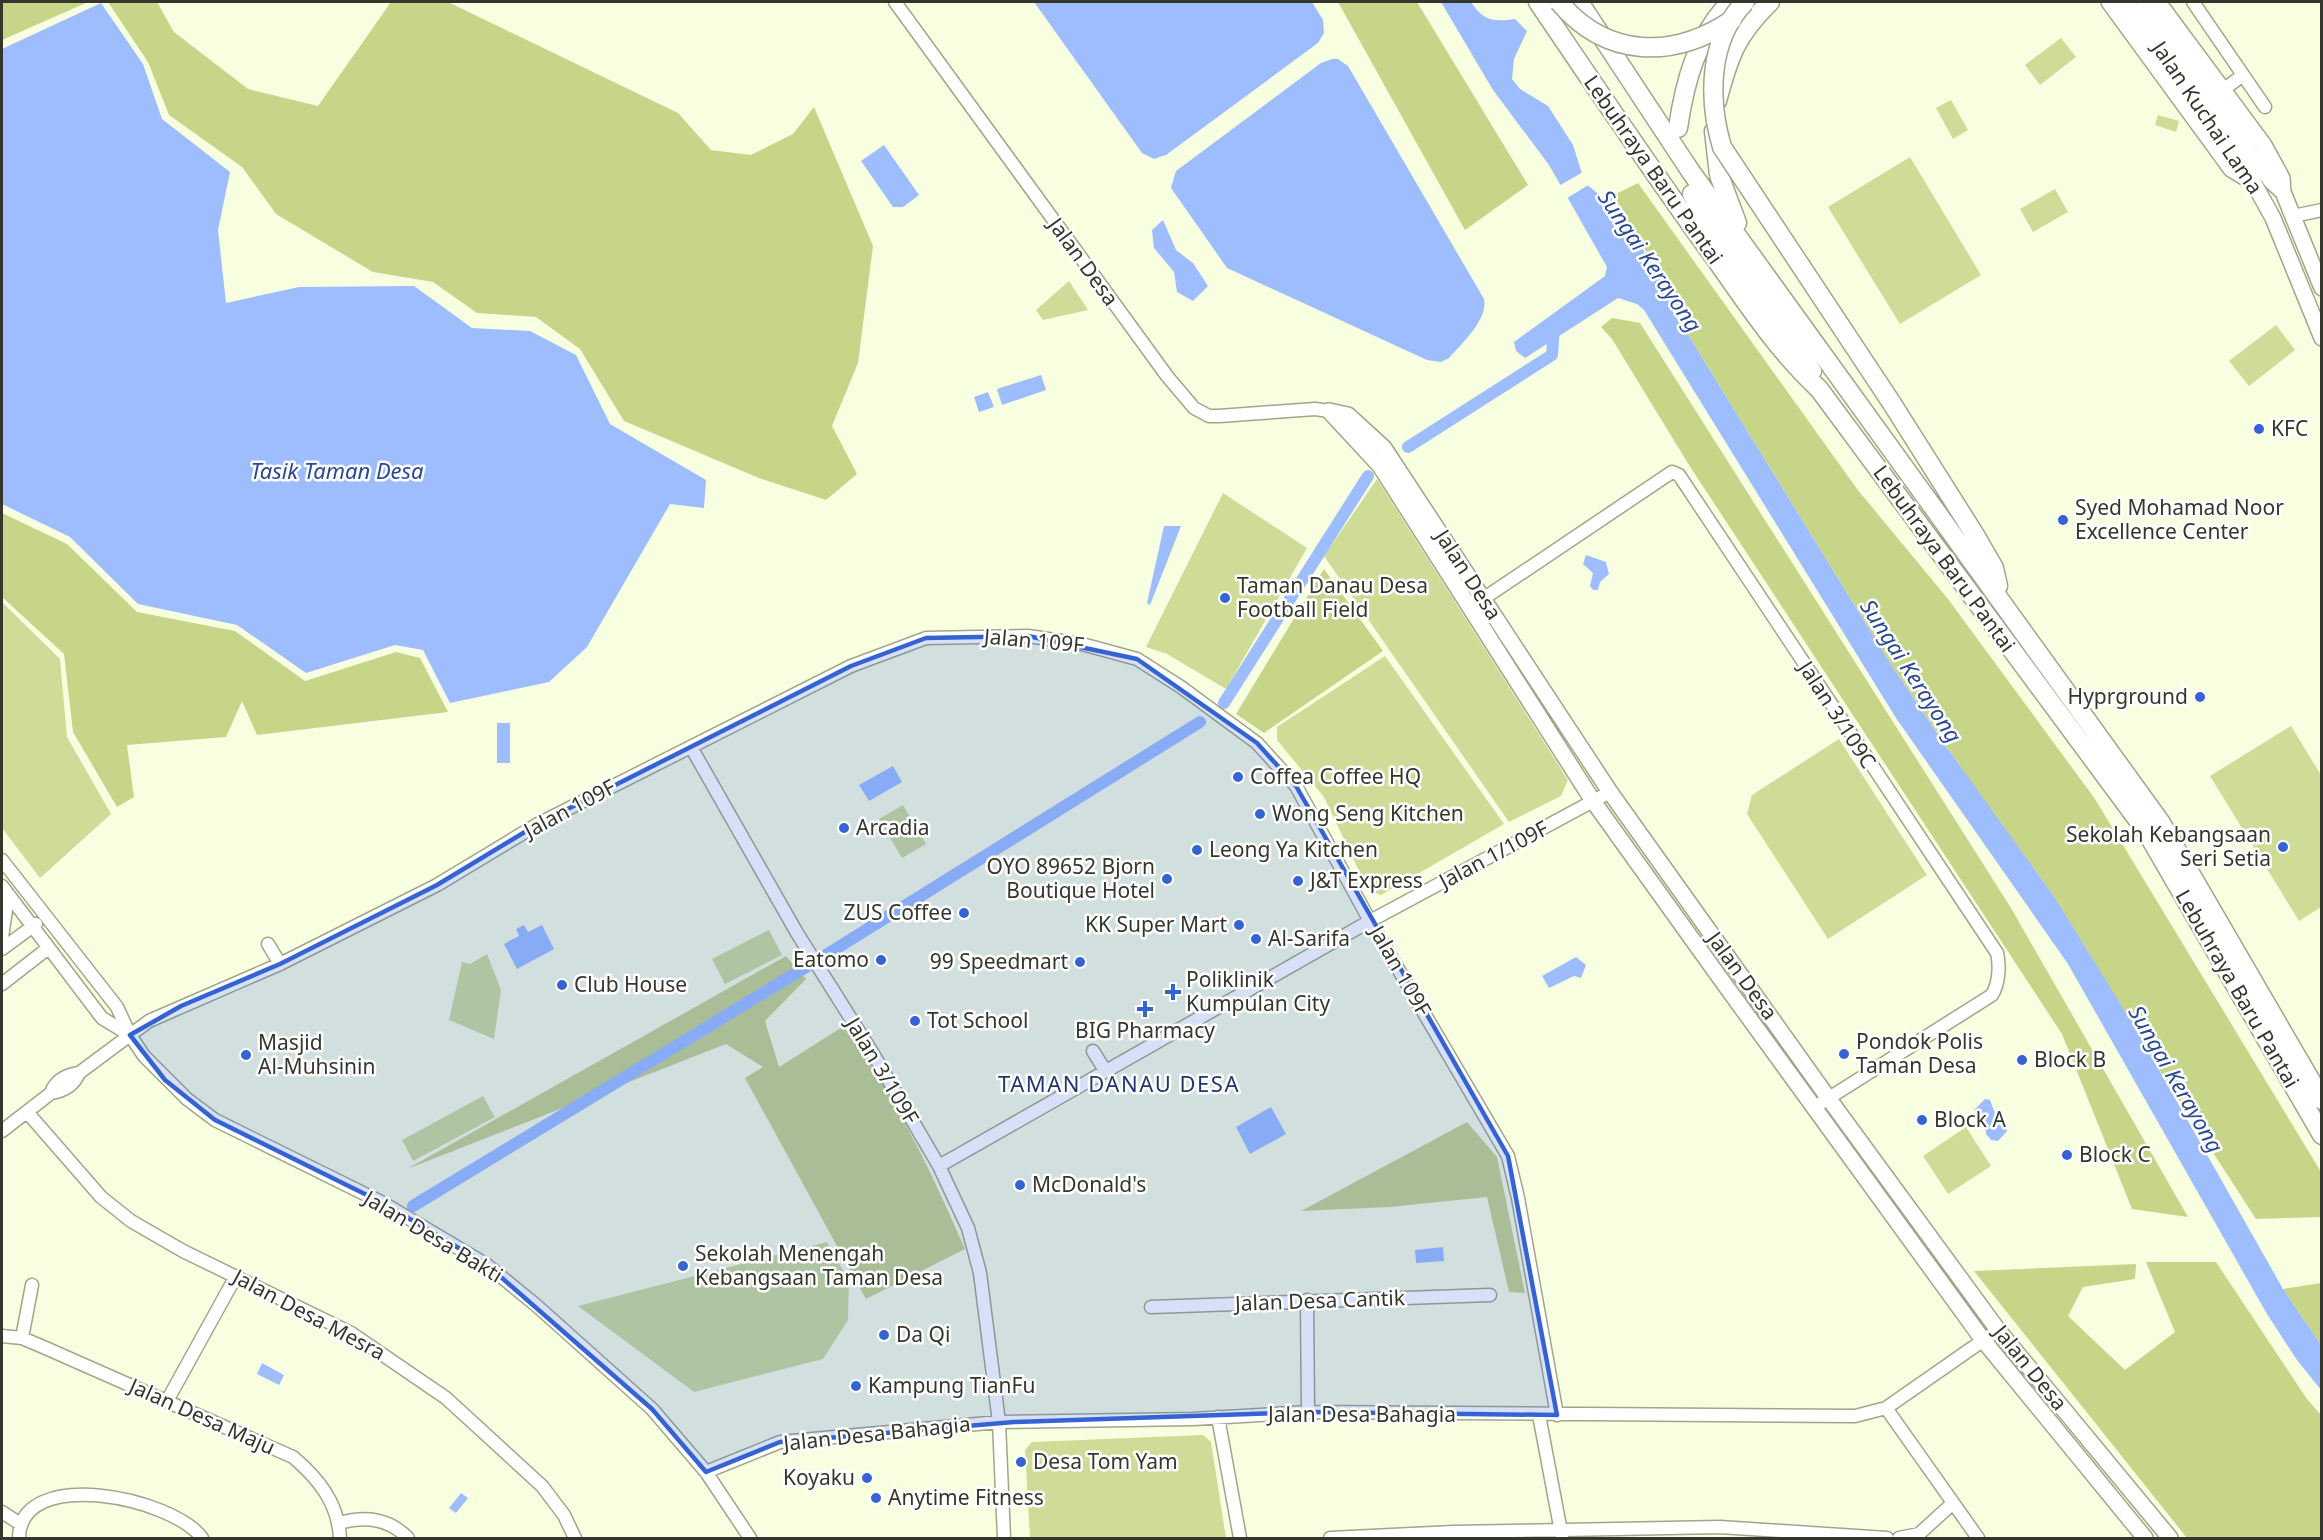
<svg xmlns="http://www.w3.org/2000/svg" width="2323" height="1540" viewBox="0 0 2323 1540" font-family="'Noto Sans',sans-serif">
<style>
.green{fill:#cedc97}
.forest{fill:#c6d588}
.water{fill:#9dbdff}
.pier{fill:#f8ffe1}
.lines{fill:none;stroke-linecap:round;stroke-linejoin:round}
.canal{stroke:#9dbdff;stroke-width:12}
.minor-casing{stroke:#a0a68a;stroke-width:15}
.major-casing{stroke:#a0a68a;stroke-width:18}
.highway-casing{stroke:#a0a68a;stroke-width:21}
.minor{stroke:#fff;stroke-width:12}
.major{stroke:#fff;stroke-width:15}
.highway{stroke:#fff;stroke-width:18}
.highway-bridge-casing{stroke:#a0a68a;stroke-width:21;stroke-linecap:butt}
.highway-bridge{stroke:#fff;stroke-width:18}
.marked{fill:#3663d3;fill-opacity:0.2;stroke:#3663d3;stroke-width:4.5;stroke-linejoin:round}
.poi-dot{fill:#3663d3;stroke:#fff;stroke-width:2}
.labels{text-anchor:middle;stroke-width:5;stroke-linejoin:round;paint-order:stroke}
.street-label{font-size:21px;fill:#35372c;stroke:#fff}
.poi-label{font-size:21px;fill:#35372c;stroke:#fff;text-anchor:start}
.water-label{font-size:22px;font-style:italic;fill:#294995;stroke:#fff}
.neighbourhood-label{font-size:22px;letter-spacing:1.5px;fill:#20386f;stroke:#fff}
</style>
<rect width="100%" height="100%" fill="#f8ffe1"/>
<!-- green -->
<path class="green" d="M 2061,38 L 2076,57 L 2040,85 L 2025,65 Z
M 1951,100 L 1968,130 L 1953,139 L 1936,108 Z
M 2158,115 L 2179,121 L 2176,132 L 2155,125 Z
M 1910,157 L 1981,275 L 1900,324 L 1828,207 Z
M 2055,189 L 2068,212 L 2033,232 L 2020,209 Z
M 1069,281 L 1088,310 L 1043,320 L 1036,310 Z
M 2276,325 L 2295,350 L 2249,386 L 2229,361 Z
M 1377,479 L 1568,780 L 1561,796 L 1509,822 L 1324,556 Z
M 1223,493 L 1307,548 L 1226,689 L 1167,654 L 1146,647 Z
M 2,602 L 60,659 L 67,737 L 111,814 L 40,878 L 2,828 Z
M 1385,656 L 1504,824 L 1381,895 L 1368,890 L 1324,797 L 1277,740 L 1277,727 Z
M 2291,726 L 2321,775 L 2321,907 L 2299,921 L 2210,776 Z
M 1839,739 L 1927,875 L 1828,939 L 1747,814 L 1752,795 Z
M 903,805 L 926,844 L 902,858 L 879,819 Z
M 769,930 L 782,955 L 725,984 L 712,959 Z
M 487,954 L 501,990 L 494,1039 L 449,1020 L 462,962 L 470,964 Z
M 483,1096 L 495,1117 L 413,1161 L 402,1140 Z
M 1966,1127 L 1991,1166 L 1948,1194 L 1923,1156 Z
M 827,1242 L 849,1281 L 848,1320 L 823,1359 L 694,1392 L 578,1306 Z
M 1203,1435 L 1211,1442 L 1226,1538 L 1030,1538 L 1025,1450 L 1032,1442 Z"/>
<!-- forest -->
<path class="forest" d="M 2,2 L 88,2 L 2,40 Z
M 108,2 L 157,2 L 174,32 L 248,89 L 318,106 L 391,2 L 448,2 L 678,113 L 711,150 L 751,155 L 793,134 L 814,107 L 873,246 L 858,363 L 832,426 L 857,474 L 826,500 L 759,478 L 624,421 L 580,349 L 536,317 L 477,313 L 433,282 L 373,272 L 276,214 L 242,167 L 169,115 L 148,62 Z
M 1338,2 L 1417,2 L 1528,185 L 1465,230 Z
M 1638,183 L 1857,489 L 1948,599 L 2095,799 L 2321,1172 L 2321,1217 L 2256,1219 L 2162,1074 L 2055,898 L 1971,783 L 1890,663 L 1674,312 C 1656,274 1640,226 1606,199 Z
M 1612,318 L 1640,323 L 2011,908 L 2188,1217 L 2132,1209 L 2062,1034 L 1689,465 L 1612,339 L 1601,327 Z
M 2,513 L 67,544 L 137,612 L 235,631 L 305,681 L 396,652 L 420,658 L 448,712 L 257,735 L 242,701 L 226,737 L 127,745 L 134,797 L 117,807 L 73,732 L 64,654 L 2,597 Z
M 1324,569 L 1383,651 L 1264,733 L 1236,714 Z
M 786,956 L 806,979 L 765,1021 L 779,1067 L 844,1026 C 895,1095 931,1171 965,1249 L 866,1299 L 745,1078 L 763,1067 L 726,1044 L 407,1169 Z
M 1467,1122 L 1497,1157 L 1525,1293 L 1509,1292 L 1487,1197 L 1390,1207 L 1301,1211 Z
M 2146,1262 L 2216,1262 L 2307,1399 L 2321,1415 L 2321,1538 L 2187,1538 L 1974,1271 L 2136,1264 L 2135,1279 L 2083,1287 L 2068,1316 L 2125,1370 L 2175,1332 Z
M 2321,1283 L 2321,1345 L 2283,1289 Z"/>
<!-- water -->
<path class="water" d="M 1034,2 L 1312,2 L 1323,20 L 1324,33 L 1318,43 L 1166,155 L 1154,159 L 1142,153 Z
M 1441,2 L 1471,2 C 1483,21 1494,22 1515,19 L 1527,31 L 1514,59 L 1512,79 L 1520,89 L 1548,106 L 1573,145 L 1585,183 L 1620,212 L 1663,282 L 1674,312 L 1890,663 L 1945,745 L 2055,898 L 2137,1031 L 2283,1289 L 2321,1345 L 2321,1390 L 2297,1360 L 2267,1314 L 2068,964 L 1896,718 L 1644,310 L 1637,304 L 1618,298 L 1525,358 L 1516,351 L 1514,342 L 1605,276 L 1607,267 L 1549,165 L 1493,90 Z
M 101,3 L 143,64 L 162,119 L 230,172 L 218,230 L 226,303 L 299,287 L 414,286 L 472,328 L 530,331 L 576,355 L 610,424 L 706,480 L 704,508 L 670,504 L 587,647 L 549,682 L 450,703 L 423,650 L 395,645 L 306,673 L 237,625 L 138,604 L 70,537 L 2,504 L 2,49 Z
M 1332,59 L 1338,59 L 1348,66 L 1484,299 C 1488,320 1462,343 1449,358 L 1441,362 L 1427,360 L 1227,268 L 1171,188 L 1176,171 L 1321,63 Z
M 884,145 L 919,195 L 903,207 L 893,207 L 861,161 Z
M 1163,220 L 1176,250 L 1193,263 L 1208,286 L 1193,301 L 1177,292 L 1174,272 L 1154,248 L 1152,230 Z
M 1041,375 L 1046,390 L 1002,405 L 997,389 Z
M 988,392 L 994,407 L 979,412 L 974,397 Z
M 1164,526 L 1181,526 L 1150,605 L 1147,603 Z
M 1586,555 L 1606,562 L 1609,574 L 1600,582 L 1598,590 L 1593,590 L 1590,586 L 1593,573 L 1583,564 Z
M 497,723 L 510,723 L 510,763 L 497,763 Z
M 893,766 L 902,782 L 869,801 L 859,785 Z
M 524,925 L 528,932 L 542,925 L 554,949 L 517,969 L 504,944 L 519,936 L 516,929 Z
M 1576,957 L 1586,965 L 1581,978 L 1574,976 L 1549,988 L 1542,976 Z
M 1985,1099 L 1990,1100 L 1996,1116 L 2008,1126 L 2007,1131 L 1998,1141 L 1991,1140 L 1986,1134 L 1984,1119 L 1974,1110 Z
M 1271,1107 L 1286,1134 L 1250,1154 L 1236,1127 Z
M 1443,1247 L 1444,1261 L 1416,1263 L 1415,1250 Z
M 262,1363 L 284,1375 L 279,1385 L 257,1374 Z
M 461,1493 L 468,1498 L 456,1513 L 449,1508 Z"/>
<!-- pier -->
<path class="pier" d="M 1583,172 L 1590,184 L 1564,200 L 1557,187 Z"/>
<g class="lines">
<!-- canal -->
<path class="canal" d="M 1408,447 L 1552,355 L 1554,326
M 1224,703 L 1368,476
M 821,958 L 1200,722
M 413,1206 L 806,967"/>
<!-- minor casing -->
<g class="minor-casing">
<path id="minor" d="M 895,2 L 1167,376 L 1194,408 L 1209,416 L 1219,416 L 1315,409 L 1329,411
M 2193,2 L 2265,107
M 2223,90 L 2243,75
M 2293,216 L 2322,210
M 1477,603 L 1672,472 L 1679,475 L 1997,953 C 2000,966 1999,983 1992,995 L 1821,1103
M 691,747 L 797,933 L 875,1057 L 939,1166 L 968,1228 L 980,1273 L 999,1422 L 1004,1538
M 2,860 L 117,1007 L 130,1035 L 144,1056 L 187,1099 L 215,1120 L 383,1203 L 487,1265 L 537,1306 L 652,1409 L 706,1472 L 750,1538
M 2,886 L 102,1018 L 130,1035
M 2,937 L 6,910 L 2,891
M 268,944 L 280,964
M 2,949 L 36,924
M 2,984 L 47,949
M 1093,1051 L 1106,1072
M 51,1093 C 64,1091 74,1085 79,1073
M 27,1112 L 101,1197 L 131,1221 L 183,1251 L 351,1333 L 446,1398 L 542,1486 L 564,1515 L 575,1538
M 2,1131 L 51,1093 C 55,1081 66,1075 79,1073 L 149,1021 L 280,964 L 437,885 L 538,824 L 851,666 L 926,638 L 1028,636 L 1082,644 L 1137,659 L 1181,687 L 1257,743 L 1296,786 L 1370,921 L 1508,1156 L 1518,1198 L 1557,1415
M 939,1166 L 1370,921 L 1610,792
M 1307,1300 L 1308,1412
M 1151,1307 L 1490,1295
M 2,1336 L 22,1338 L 41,1346 L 293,1457 C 319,1479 338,1503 340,1538
M 22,1338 L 32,1285
M 167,1401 L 236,1276
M 1886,1408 L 1978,1538
M 1539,1415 L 1562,1537
M 1218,1417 L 1240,1538
M 706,1472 L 780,1442 L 999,1422 L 1193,1419 L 1308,1412 L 1855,1416 L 1886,1408 L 1998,1330
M 2,1512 L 19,1523
M 339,1523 C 366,1516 388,1518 408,1538
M 19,1538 C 20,1465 173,1498 202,1538
M 1330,1538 L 1453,1532 L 1720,1527 L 1887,1538
M 1899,1538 L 1919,1534 L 1953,1503"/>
</g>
<!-- major casing -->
<g class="major-casing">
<path id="major" d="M 2109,2 L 2231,169 L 2254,183
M 2126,2 L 2242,162 L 2273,218 L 2322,338
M 2144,2 L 2271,181 L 2283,192 L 2322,288
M 2158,2 L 2264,145 L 2282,178 L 2283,192
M 1329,411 L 1348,415 L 1384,448 L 1610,792 L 1829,1099 L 1998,1330 L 2170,1538
M 1329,411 L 1380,466 L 1593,801 L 1720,978 L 1983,1340 L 2145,1538"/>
</g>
<!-- highway casing -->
<g class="highway-casing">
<path id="highway" d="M 1538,2 C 1597,89 1655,176 1717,261 C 1748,305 1779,352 1819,389 L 2146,831 L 2322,1135
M 1579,2 L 1691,172 L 2161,823 L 2322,1100
M 1717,101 C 1729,56 1736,35 1770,2
M 1678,128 C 1685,80 1697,37 1730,2
M 1714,131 L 1719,175 L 1737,223
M 1692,194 L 1719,239 L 1778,318 L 1812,371
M 1891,402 L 1975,535 L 1994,568 L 1998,586"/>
</g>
<!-- minor -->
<use href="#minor" class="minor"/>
<!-- major -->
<use href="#major" class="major"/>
<!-- highway -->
<use href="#highway" class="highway"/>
<!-- highway-bridge casing -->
<g class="highway-bridge-casing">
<path id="highway-bridge" d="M 1559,2 C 1607,59 1674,59 1732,20
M 1745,2 C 1708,40 1708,100 1722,147 L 1891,402"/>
</g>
<!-- highway-bridge -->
<use href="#highway-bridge" class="highway-bridge"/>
</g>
<!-- marked area -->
<path class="marked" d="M 1028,636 L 1137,659 L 1257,743 L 1296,786 L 1508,1156 L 1557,1415 L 1308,1412 L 1014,1422 L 780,1442 L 706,1472 L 652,1409 L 487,1265 L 383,1203 L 215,1120 L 165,1080 L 130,1035 L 181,1006 L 280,964 L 437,885 L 538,824 L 851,666 L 926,638 Z"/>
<!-- markers -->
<g class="poi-dot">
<circle cx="2259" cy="429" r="6"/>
<circle cx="2063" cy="520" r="6"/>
<circle cx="1225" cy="598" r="6"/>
<circle cx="2200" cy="697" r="6"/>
<circle cx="1238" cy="777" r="6"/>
<circle cx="1260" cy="814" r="6"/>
<circle cx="844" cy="828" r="6"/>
<circle cx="2283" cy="847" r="6"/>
<circle cx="1197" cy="850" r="6"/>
<circle cx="1167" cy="879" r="6"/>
<circle cx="1298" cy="881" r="6"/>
<circle cx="964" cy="913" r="6"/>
<circle cx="1239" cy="925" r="6"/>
<circle cx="1256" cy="939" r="6"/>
<circle cx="881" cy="960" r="6"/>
<circle cx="1080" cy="962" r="6"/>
<circle cx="562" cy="985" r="6"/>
<path d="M1170 983h6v6h6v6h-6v6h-6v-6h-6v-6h6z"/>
<path d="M1142 1000h6v6h6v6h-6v6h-6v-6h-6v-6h6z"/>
<circle cx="915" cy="1021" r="6"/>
<circle cx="1844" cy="1054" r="6"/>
<circle cx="246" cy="1055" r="6"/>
<circle cx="2022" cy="1060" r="6"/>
<circle cx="1922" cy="1120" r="6"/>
<circle cx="2067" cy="1155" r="6"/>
<circle cx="1020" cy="1185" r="6"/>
<circle cx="683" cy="1266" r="6"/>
<circle cx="884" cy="1335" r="6"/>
<circle cx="856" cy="1386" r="6"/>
<circle cx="1021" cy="1462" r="6"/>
<circle cx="867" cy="1478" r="6"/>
<circle cx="876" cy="1498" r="6"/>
</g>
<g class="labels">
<!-- street labels -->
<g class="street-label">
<text transform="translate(2207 118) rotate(56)" y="7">Jalan Kuchai Lama</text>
<text transform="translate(1653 170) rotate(55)" y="7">Lebuhraya Baru Pantai</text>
<text transform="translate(1083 262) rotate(54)" y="7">Jalan Desa</text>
<text transform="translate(1944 559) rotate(54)" y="7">Lebuhraya Baru Pantai</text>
<text transform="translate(1468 575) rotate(57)" y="7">Jalan Desa</text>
<text transform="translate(1034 641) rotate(5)" y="7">Jalan 109F</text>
<text transform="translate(1837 715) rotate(57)" y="7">Jalan 3/109C</text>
<text transform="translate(570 809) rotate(-28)" y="7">Jalan 109F</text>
<text transform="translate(1494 855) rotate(-28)" y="7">Jalan 1/109F</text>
<text transform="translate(1400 971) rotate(60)" y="7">Jalan 109F</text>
<text transform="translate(1742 976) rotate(54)" y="7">Jalan Desa</text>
<text transform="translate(2237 989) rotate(60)" y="7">Lebuhraya Baru Pantai</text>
<text transform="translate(882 1071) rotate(59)" y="7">Jalan 3/109F</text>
<text transform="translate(433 1237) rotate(31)" y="7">Jalan Desa Bakti</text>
<text transform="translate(1320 1301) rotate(-2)" y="7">Jalan Desa Cantik</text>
<text transform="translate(309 1315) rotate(28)" y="7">Jalan Desa Mesra</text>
<text transform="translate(2030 1368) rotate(51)" y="7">Jalan Desa</text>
<text x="1362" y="1422">Jalan Desa Bahagia</text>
<text transform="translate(202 1417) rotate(24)" y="7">Jalan Desa Maju</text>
<text transform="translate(877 1434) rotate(-6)" y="7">Jalan Desa Bahagia</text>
</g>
<!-- poi labels -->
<g class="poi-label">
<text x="2271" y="436">KFC</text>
<text x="2075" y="515">Syed Mohamad Noor<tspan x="2075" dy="24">Excellence Center</tspan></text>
<text x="1237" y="593">Taman Danau Desa<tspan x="1237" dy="24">Football Field</tspan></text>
<text x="2188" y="704" text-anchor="end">Hyprground</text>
<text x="1250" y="784">Coffea Coffee HQ</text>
<text x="1272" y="821">Wong Seng Kitchen</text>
<text x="856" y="835">Arcadia</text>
<text x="2271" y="842" text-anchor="end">Sekolah Kebangsaan<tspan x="2271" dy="24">Seri Setia</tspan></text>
<text x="1209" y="857">Leong Ya Kitchen</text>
<text x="1155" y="874" text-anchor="end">OYO 89652 Bjorn<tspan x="1155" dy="24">Boutique Hotel</tspan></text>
<text x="1310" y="888">J&amp;T Express</text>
<text x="952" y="920" text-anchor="end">ZUS Coffee</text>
<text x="1227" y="932" text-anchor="end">KK Super Mart</text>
<text x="1268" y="946">Al-Sarifa</text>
<text x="869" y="967" text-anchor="end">Eatomo</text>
<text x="1068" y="969" text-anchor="end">99 Speedmart</text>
<text x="1186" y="987">Poliklinik<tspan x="1186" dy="24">Kumpulan City</tspan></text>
<text x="574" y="992">Club House</text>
<text x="927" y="1028">Tot School</text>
<text x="1145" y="1038" text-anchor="middle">BIG Pharmacy</text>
<text x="1856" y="1049">Pondok Polis<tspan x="1856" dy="24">Taman Desa</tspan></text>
<text x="258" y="1050">Masjid<tspan x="258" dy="24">Al-Muhsinin</tspan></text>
<text x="2034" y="1067">Block B</text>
<text x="1934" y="1127">Block A</text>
<text x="2079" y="1162">Block C</text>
<text x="1032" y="1192">McDonald's</text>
<text x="695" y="1261">Sekolah Menengah<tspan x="695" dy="24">Kebangsaan Taman Desa</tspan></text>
<text x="896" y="1342">Da Qi</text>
<text x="868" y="1393">Kampung TianFu</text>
<text x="1033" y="1469">Desa Tom Yam</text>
<text x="855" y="1485" text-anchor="end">Koyaku</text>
<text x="888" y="1505">Anytime Fitness</text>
</g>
<!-- water labels -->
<g class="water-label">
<text transform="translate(1650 261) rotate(56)" y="8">Sungai Kerayong</text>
<text x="337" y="479">Tasik Taman Desa</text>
<text transform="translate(1911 671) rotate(57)" y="8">Sungai Kerayong</text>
<text transform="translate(2176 1079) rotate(60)" y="8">Sungai Kerayong</text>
</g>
<!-- neighbourhood labels -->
<g class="neighbourhood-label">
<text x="1119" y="1092">TAMAN DANAU DESA</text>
</g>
</g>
<!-- border -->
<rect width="2323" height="1540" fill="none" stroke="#35372c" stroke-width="6"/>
</svg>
